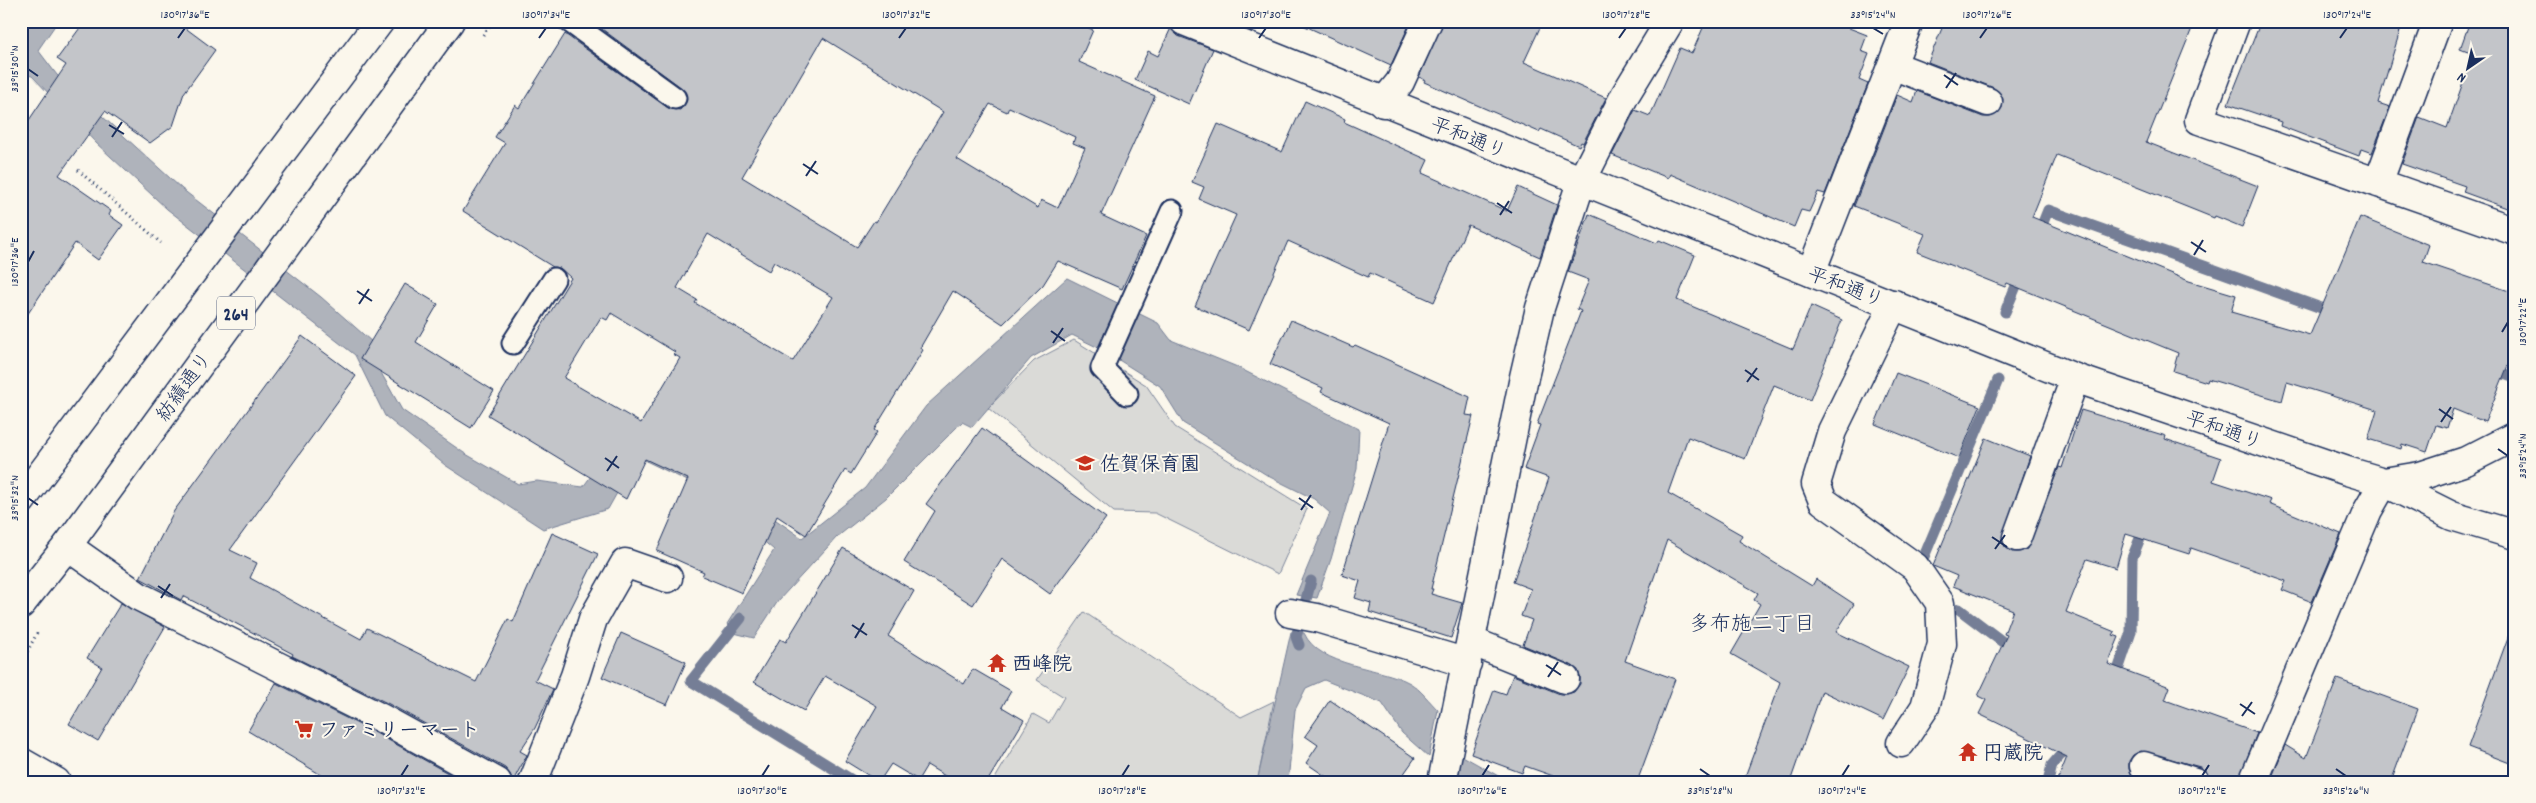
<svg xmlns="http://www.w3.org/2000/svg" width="2536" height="803" viewBox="0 0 2536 803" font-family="Dekko,'Klee One',sans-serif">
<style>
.green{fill:#dadad7;stroke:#7a849a}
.water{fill:#afb3bb;stroke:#747e96}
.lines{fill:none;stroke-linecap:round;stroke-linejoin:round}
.stream{stroke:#747e96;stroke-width:11}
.building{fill:#c3c5c9;stroke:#1b2f5e;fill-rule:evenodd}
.lane-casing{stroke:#1b2f5e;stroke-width:25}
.street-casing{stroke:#1b2f5e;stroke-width:31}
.secondary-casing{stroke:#1b2f5e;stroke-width:31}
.highway-casing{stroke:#1b2f5e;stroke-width:31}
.path{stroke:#1b2f5e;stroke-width:3;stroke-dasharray:1 4;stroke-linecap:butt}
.lane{stroke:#fbf7ec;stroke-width:21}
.street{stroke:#fbf7ec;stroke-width:28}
.secondary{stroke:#fbf7ec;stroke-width:28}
.highway{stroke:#fbf7ec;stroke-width:28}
.ticks{fill:none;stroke:#1b2f5e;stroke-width:2}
.labels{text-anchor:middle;stroke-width:4;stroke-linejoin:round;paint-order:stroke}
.shield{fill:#fbf7ec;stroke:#5e6b89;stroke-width:1}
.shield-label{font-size:19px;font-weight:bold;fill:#1b2f5e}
.street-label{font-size:20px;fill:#1b2f5e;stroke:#fbf7ec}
.poi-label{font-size:20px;font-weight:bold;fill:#1b2f5e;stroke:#fbf7ec;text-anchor:start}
.neighbourhood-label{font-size:21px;fill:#1b2f5e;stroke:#fbf7ec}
.neatline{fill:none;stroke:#1b2f5e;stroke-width:2}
.ticks-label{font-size:12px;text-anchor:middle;fill:#1b2f5e}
</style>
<rect width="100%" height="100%" fill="#fbf7ec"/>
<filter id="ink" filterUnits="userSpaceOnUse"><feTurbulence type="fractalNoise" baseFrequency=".02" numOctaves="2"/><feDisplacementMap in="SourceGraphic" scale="10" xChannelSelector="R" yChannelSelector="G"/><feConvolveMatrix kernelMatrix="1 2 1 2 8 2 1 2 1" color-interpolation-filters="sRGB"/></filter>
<g filter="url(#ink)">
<!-- green -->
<path class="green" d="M 1074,340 L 1146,385 L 1175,427 L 1307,509 L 1278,574 L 1155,513 L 1114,512 L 988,408 L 1034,361 Z
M 1084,612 L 1241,717 L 1274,701 L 1257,782 L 993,782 L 1033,714 L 1049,723 L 1064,697 L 1037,680 Z"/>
<!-- water -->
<path class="water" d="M 21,21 L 58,21 L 38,50 L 57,75 L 182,189 L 321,297 L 372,342 L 380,371 L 402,410 L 464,453 L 518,484 L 537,481 L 583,487 L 632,420 L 802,538 L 865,488 L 926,406 L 1067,278 L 1158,323 L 1171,340 L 1235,366 L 1359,429 L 1357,469 L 1331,559 L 1317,598 L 1296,595 L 1330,513 L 1314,499 L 1270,477 L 1183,423 L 1160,386 L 1103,350 L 1072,335 L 1031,358 L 972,427 L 962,422 L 886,498 L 837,537 L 778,601 L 754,638 L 734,633 L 727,624 L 774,550 L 700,487 L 644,460 L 635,461 L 608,509 L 543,529 L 445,465 L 385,416 L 355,355 L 167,209 L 96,143 L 32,76 L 21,74 Z
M 1291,632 L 1304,633 C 1320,668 1380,666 1410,683 C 1420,689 1430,702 1438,710 L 1429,757 L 1402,733 L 1382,703 L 1324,680 L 1306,688 L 1295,710 L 1288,782 L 1257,782 Z
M 1459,754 L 1509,782 L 1453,782 Z"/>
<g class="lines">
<!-- stream -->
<path class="stream" d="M 2038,235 L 2048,210 L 2335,313
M 2005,312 L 2022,272
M 2491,369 L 2515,378
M 1923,559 L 1998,380
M 1959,609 L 2016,652
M 741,618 L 691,681 L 855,782
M 1299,645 L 1296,637 L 1311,581
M 2114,682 L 2131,632 L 2132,558 L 2145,526
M 2048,782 L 2052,765 L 2071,743"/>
</g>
<!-- building -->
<path class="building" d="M 85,21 L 176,21 L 215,50 L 184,93 L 173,126 L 150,143 L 105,111 L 59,175 L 111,211 L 109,215 L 123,225 L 98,260 L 75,243 L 21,324 L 21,132 L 66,65 L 57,59 Z
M 591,21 L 1075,21 L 1093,30 L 1079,62 L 1155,96 L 1101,215 L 1146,236 L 1122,289 L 1058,261 L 1043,285 L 1003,324 L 953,291 L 920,348 L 923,350 L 874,430 L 877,432 L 851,474 L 845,470 L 806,535 L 777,516 L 742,593 L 702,576 L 704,572 L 657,551 L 688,479 L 645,459 L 626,499 L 488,415 L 571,278 L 560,268 L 553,267 L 463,211 L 505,143 L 495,137 L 515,105 L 519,108 L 565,34 L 668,108 L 680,110 L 687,100 L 682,88 ZM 823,38 L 943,112 L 876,222 L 874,221 L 857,247 L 742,177 ZM 990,104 L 1007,112 L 1009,107 L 1075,137 L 1073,143 L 1085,148 L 1058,208 L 1041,200 L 1038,208 L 957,159 ZM 708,234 L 769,271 L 774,262 L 833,297 L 793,361 L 695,303 L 697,300 L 677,288 ZM 611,313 L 675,352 L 673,354 L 680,358 L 641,423 L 564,378 L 601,317 L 607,320 Z
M 1294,21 L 1411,21 L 1391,65 Z
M 1443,21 L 1543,21 L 1524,62 L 1606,98 L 1583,143 L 1581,142 L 1579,146 L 1541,129 L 1539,132 L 1424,82 L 1425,80 L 1419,77 Z
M 1706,21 L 1831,21 L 1867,35 L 1861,51 L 1869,54 L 1859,80 L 1868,84 L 1825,194 L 1818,192 L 1809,212 L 1801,210 L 1794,227 L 1670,174 L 1668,178 L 1612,155 L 1635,110 L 1650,116 L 1680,48 L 1692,53 Z
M 1945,21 L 2195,21 L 2146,142 L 2258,186 L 2242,227 L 2215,216 L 2214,218 L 2057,155 L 2032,217 L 2189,281 L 2236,295 L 2231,312 L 2310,335 L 2360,217 L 2429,245 L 2423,262 L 2515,293 L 2515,348 L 2485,422 L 2453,409 L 2447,428 L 2436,425 L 2427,452 L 2402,444 L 2401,449 L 2368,439 L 2377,410 L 2287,382 L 2282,401 L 2208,379 L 2207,382 L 2173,371 L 2178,353 L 2007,283 L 2005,287 L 1917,252 L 1925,234 L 1854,206 L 1897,95 L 1913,102 L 1917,91 L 1983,117 L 1990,117 L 1997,114 L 2002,108 L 2003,99 L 2000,93 L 1994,88 L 1928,62 Z
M 2261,21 L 2403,21 L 2378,103 L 2390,107 L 2372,153 L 2361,149 L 2359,156 L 2280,126 L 2281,122 L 2228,104 Z
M 2470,21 L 2515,21 L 2515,211 L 2463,192 L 2465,186 L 2402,164 L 2419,117 L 2447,128 L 2473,54 L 2460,49 Z
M 1171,28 L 1178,36 L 1213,49 L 1189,104 L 1135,80 L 1148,51 L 1158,56 Z
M 1305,101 L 1345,119 L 1344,122 L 1428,160 L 1422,173 L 1507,211 L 1518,187 L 1557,205 L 1540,257 L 1468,225 L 1434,302 L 1370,273 L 1368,277 L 1288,241 L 1249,330 L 1195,306 L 1236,215 L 1199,199 L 1204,187 L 1192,182 L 1218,124 L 1282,152 Z
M 1589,214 L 1657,243 L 1659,240 L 1695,255 L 1677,300 L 1793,349 L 1811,306 L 1842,320 L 1810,400 L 1774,385 L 1745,459 L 1688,437 L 1668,493 L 1742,535 L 1739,541 L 1812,586 L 1816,579 L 1854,604 L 1836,632 L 1909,667 L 1883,720 L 1822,691 L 1790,782 L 1743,782 L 1780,682 L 1731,654 L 1760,604 L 1754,600 L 1758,593 L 1667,540 L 1625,661 L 1675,679 L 1637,782 L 1570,782 L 1525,766 L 1522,773 L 1471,754 L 1494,690 L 1506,694 L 1513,675 L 1560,694 L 1567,694 L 1574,692 L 1580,684 L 1580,677 L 1578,670 L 1571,665 L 1523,645 L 1532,620 L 1521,616 L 1531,589 L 1513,582 L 1549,478 L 1524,469 L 1540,425 L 1537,424 L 1581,311 L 1577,309 L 1589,280 L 1568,272 Z
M 405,284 L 438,304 L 416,342 L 494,391 L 471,428 L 360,359 Z
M 1291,320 L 1353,347 L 1355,345 L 1470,397 L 1466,415 L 1473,416 L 1431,589 L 1433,589 L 1431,594 L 1462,603 L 1451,638 L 1369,612 L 1371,603 L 1355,598 L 1360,581 L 1342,575 L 1389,423 L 1321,392 L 1323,388 L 1270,364 Z
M 302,336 L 356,376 L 230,550 L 257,563 L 250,578 L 361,639 L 367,628 L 476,682 L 508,619 L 513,622 L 552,533 L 598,554 L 535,680 L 553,689 L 535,728 L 520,751 L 527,755 L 513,781 L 510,774 L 505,768 L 389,704 L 292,656 L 293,654 L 218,614 L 183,596 L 181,600 L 140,578 L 174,511 Z
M 1896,373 L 1980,406 L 1959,458 L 1875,424 Z
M 2081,410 L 2166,436 L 2165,439 L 2221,458 L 2213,481 L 2271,500 L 2269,504 L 2341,534 L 2312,602 L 2282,590 L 2286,581 L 2191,548 L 2189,554 L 2126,534 L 2116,568 L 2087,559 L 2066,612 L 2115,632 L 2113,635 L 2119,637 L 2108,664 L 2170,687 L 2165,700 L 2257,733 L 2238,782 L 2210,782 L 2207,772 L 2200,767 L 2141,751 L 2133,755 L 2129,761 L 2129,769 L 2133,777 L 2142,782 L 2057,782 L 2067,757 L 1979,714 L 1986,700 L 1978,696 L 2007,635 L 2004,634 L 2013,610 L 1953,586 L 1957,576 L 1933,566 L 1986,438 L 2030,456 L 2002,539 L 2005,547 L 2012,552 L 2020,552 L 2027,549 L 2059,467 L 2062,468 Z
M 982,428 L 1106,518 L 1050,594 L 1002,559 L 973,605 L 904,562 L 935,511 L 926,504 Z
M 843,548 L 914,591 L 888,636 L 964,684 L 973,669 L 1011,691 L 1002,707 L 1024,720 L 987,782 L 955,782 L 927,765 L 918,780 L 891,764 L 879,782 L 845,761 L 877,706 L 825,676 L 804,711 L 754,682 L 780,639 L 786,642 Z
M 121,603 L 165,627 L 98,741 L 69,724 L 102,667 L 87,658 Z
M 2511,629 L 2515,630 L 2515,765 L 2468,747 Z
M 621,633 L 686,662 L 667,705 L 602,677 Z
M 2337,679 L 2418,709 L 2391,782 L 2270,782 L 2285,745 L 2306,758 Z
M 276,683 L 374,732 L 464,782 L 333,782 L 248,731 Z
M 1330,700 L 1415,758 L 1398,782 L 1334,782 L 1306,763 L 1318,745 L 1305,736 Z"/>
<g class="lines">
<!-- lane casing -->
<g class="lane-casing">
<path id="lane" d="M 569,21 L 675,98
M 513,343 L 554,279
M 1127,394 L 1102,368 L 1172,211"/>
</g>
<!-- street casing -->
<g class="street-casing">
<path id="street" d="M 2236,21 L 2199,120 L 2515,231
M 1892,65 L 1988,102
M 1383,103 L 1400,82 L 1428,21
M 2378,183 L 2438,21
M 1811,272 L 1909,21
M 1894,304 L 1832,431 L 1816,484 L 1823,501 L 1915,567 L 1940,603 L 1942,644 L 1925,707 L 1901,743
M 2017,537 L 2075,378
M 67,546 L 138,596 L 381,718 L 497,782
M 1290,613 L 1317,618 L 1467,663
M 1471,641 L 1565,679
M 2144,766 L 2195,782
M 533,782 L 575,676 L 593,619 L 625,563 L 668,578
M 1442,782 L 1524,377 L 1540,308 L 1581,182 L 1625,95 L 1670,21
M 2253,782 L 2368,510 L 2384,482 L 2452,516 L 2515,535"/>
</g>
<!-- secondary casing -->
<g class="secondary-casing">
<path id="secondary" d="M 1184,21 L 2075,378 L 2347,471 L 2384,482 L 2420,476 L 2466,461 L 2515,436
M 21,762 L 56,782"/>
</g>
<!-- highway casing -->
<g class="highway-casing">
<path id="highway" d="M 21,501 L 380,21
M 21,604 L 67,546 L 450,21"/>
</g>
<!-- path -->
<path class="path" d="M 483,35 L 493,21
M 78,170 L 161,243
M 25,656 L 37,633"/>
<!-- lane -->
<use href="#lane" class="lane"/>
<!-- street -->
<use href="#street" class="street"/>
<!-- secondary -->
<use href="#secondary" class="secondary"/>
<!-- highway -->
<use href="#highway" class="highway"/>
</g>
</g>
<!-- ticks -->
<path class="ticks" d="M 1873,28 L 1883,34M 178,38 L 185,28M 539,38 L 546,28M 899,38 L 906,28M 1259,38 L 1266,28M 1619,38 L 1626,28M 1980,38 L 1987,28M 2340,38 L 2347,28M 28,69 L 38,76M 1944,75 L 1958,85M 1946,88 L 1956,73M 109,125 L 124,134M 112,137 L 122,122M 803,164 L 818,174M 806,176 L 816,161M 1497,203 L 1512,213M 1500,215 L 1509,201M 2191,242 L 2206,252M 2194,255 L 2203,240M 28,262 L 34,251M 357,291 L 372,301M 359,304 L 369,289M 1051,331 L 1065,341M 2502,332 L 2508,322M 1053,343 L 1063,328M 1745,370 L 1759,380M 1747,382 L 1757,368M 2439,409 L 2453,419M 2441,422 L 2451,407M 2498,449 L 2508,456M 605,458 L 619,468M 607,471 L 617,456M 28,498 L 38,505M 1299,498 L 1313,508M 1301,510 L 1311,495M 1992,537 L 2007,547M 1995,549 L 2005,535M 158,586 L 173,596M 161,598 L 170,584M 852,625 L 867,635M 855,638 L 864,623M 1546,665 L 1561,675M 1548,677 L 1558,662M 2240,704 L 2255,714M 2242,716 L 2252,702M 1700,769 L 1710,776M 2336,769 L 2346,776M 401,776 L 408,765M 762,776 L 769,765M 1122,776 L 1129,765M 1482,776 L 1489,765M 1842,776 L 1849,765M 2202,776 L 2209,765"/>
<!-- icons -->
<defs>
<g id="school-bare" transform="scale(1.5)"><path d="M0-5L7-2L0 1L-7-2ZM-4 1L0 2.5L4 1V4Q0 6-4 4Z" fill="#c8321e" stroke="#fbf7ec" stroke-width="2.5" paint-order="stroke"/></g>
<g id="temple-bare" transform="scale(1.5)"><path d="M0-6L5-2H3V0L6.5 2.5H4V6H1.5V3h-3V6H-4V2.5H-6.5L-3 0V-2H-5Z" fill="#c8321e" stroke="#fbf7ec" stroke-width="2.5" paint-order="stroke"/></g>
<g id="supermarket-bare" transform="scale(1.5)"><path d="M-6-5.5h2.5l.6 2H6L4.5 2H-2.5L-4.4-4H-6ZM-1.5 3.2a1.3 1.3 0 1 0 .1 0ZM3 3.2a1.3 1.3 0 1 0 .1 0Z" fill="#c8321e" stroke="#fbf7ec" stroke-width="2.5" paint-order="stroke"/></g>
</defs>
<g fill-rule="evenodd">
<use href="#school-bare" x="1085" y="463"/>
<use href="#temple-bare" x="997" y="663"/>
<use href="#supermarket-bare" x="304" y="729"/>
<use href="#temple-bare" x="1968" y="752"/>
</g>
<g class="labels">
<!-- shield labels -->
<rect class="shield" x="217" y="296.5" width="38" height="33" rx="4"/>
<g class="shield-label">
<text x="236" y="320">264</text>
</g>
<!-- street labels -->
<g class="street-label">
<text transform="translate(1469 137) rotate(22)" y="7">平和通り</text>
<text transform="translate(1846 286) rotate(21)" y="7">平和通り</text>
<text transform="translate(183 386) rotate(-54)" y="7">紡績通り</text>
<text transform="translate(2224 429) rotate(19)" y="7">平和通り</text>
</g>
<!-- poi labels -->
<g class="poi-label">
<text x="1100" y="470">佐賀保育園</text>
<text x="1012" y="670">西峰院</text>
<text x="319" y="736">ファミリーマート</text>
<text x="1983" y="759">円蔵院</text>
</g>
<!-- neighbourhood labels -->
<g class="neighbourhood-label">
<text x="1752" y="630">多布施二丁目</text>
</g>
</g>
<!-- margin -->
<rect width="2536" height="803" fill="none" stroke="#fbf7ec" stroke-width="55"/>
<!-- north arrow -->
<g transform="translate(2468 68) rotate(214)" stroke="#fbf7ec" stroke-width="4" paint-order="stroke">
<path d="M0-4L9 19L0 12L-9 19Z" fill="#1b2f5e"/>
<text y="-8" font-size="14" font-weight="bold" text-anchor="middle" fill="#1b2f5e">N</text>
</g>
<rect x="28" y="28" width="2480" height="748" class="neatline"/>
<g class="ticks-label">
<text x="185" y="18">130°17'36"E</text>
<text x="546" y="18">130°17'34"E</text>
<text x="906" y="18">130°17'32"E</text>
<text x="1266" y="18">130°17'30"E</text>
<text x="1626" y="18">130°17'28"E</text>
<text x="1873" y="18">33°15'24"N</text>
<text x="1987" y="18">130°17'26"E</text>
<text x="2347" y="18">130°17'24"E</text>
<text transform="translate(14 69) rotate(-90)" y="4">33°15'30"N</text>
<text transform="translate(14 262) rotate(-90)" y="4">130°17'36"E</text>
<text transform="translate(2522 322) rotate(-90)" y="4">130°17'22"E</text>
<text transform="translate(2522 456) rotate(-90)" y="4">33°15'24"N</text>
<text transform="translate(14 498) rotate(-90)" y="4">33°15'32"N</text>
<text x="401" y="794">130°17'32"E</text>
<text x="762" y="794">130°17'30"E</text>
<text x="1122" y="794">130°17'28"E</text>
<text x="1482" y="794">130°17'26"E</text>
<text x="1710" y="794">33°15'28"N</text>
<text x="1842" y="794">130°17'24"E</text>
<text x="2202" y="794">130°17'22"E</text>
<text x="2346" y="794">33°15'26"N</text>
</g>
</svg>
